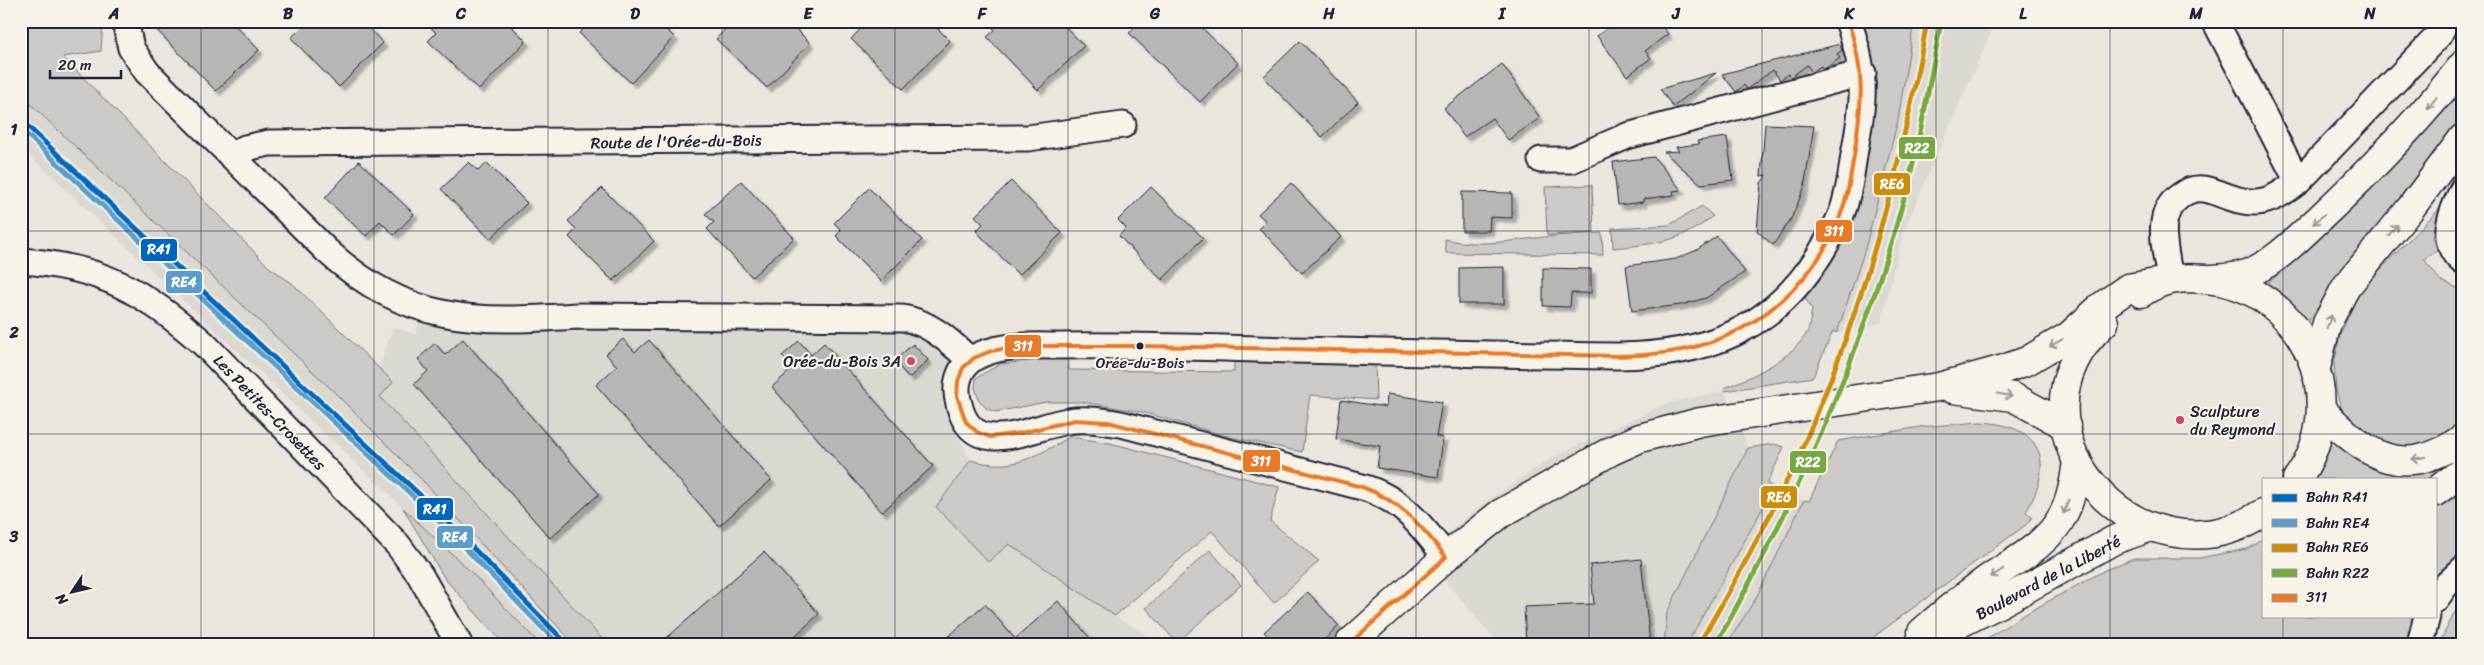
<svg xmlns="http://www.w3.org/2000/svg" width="2484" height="665" viewBox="0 0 2484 665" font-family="Sriracha,sans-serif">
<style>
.built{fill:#dbd8d2}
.green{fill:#cdc9c6;stroke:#787680}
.building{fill:#b8b6b5;stroke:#22223b;filter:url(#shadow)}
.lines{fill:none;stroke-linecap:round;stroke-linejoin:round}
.minor-casing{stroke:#22223b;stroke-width:29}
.major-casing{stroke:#22223b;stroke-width:31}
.highway-casing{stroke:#22223b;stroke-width:31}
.minor{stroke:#f7f3e8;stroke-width:25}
.major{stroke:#f7f3e8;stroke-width:28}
.highway{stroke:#f7f3e8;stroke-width:28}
.bus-1-casing{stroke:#f7f3e8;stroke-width:8}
.bus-1{stroke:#e67b2b;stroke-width:4}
.rail-1-casing{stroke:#f7f3e8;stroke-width:9}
.rail-2-casing{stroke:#f7f3e8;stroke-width:9}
.rail-3-casing{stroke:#f7f3e8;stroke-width:9}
.rail-4-casing{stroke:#f7f3e8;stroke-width:9}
.rail-1{stroke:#0065bd;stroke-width:5}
.rail-2{stroke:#5a9cca;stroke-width:5}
.rail-3{stroke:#cc8c0c;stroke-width:5}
.rail-4{stroke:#74a841;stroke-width:5}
.oneway{stroke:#97959a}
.grid{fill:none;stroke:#22223b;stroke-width:1;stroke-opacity:0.55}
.bus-dot{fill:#22223b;stroke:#f7f3e8;stroke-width:2}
.poi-dot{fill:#d1495b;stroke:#f7f3e8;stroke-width:2}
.labels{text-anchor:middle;stroke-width:4.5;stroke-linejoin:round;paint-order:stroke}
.bus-label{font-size:15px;fill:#22223b;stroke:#f7f3e8}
.street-label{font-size:16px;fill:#22223b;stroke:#f7f3e8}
.poi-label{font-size:16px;fill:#22223b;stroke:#f7f3e8;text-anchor:end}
.line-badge{stroke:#f7f3e8;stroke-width:2}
.badge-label{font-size:14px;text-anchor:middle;font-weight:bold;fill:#fff}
.neatline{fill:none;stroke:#22223b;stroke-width:2}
.grid-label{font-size:16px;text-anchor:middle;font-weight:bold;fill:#22223b}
</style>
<defs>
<filter id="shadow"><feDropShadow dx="4.5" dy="4.5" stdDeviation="1" flood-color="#0004"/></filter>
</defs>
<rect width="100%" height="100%" fill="#eae6de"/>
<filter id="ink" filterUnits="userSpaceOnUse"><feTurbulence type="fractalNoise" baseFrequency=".02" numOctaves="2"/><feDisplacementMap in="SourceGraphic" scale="10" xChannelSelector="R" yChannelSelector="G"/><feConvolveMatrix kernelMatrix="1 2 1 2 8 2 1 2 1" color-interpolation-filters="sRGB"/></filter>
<g filter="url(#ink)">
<!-- built -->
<path class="built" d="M 1914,21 L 1996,21 L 1903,233 L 1881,323 L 1837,333 L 1865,249 L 1898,120 Z
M 21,95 L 331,389 L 424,482 L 574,644 L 540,644 L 468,569 L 21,147 Z
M 420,319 L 903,324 L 961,364 L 949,419 L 971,460 L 936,507 L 1009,544 L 1115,616 L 1161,644 L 607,644 L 380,397 L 379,368 L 393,327 L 416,334 Z
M 1725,391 L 1748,448 L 1667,613 L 1664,644 L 1498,644 L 1422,553 L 1490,499 L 1553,457 L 1667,403 Z
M 1772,486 L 1804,500 L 1756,598 L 1727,644 L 1687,644 L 1765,504 Z"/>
<!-- green -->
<path class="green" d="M 21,21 L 103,21 L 101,51 L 63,57 L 269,267 L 293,284 L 393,382 L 380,397 L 607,644 L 574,644 L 424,482 L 331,389 L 21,95 Z
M 1859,21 L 1914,21 L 1898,120 L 1865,249 L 1837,333 L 1833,331 L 1813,377 L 1725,391 L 1724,388 C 1752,377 1787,361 1805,336 C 1810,330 1810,317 1812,310 L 1805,297 C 1847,245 1859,206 1870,141 C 1873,121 1877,100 1876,80 C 1874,60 1866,40 1859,21 Z
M 2463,85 L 2463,114 L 2395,206 L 2343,270 L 2306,325 L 2263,287 C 2336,228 2405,159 2463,85 Z
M 1592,185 L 1594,233 L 1547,235 L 1545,187 Z
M 2445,203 L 2433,237 L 2438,249 L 2424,259 L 2440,280 L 2463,291 L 2463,424 L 2433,445 L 2388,450 L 2350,424 L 2341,408 L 2336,390 L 2334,364 L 2340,335 L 2356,299 L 2369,281 Z
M 1702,206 L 1713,216 C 1680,243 1653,244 1613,248 L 1612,228 L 1669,225 Z
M 1602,233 L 1603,255 L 1446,253 L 1445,239 C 1479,248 1511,240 1545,237 C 1564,235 1583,234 1602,233 Z
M 1234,355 L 1375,363 L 1376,400 L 1310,395 L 1302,452 L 1230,437 L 1142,412 L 1082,402 L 1046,402 L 996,412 L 987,409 L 979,400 L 975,388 L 976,378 L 1000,364 L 1069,357 L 1069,370 L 1234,372 Z
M 1980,422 C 2042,425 2056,461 2026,512 L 2032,517 L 2027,524 L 1864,644 L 1727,644 L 1756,598 L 1804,500 L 1809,501 L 1838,441 L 1920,427 Z
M 2330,436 C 2345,453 2364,468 2388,471 C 2398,472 2449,455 2463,451 C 2463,467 2448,473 2435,479 L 2312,479 L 2324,460 Z
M 1070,437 L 1110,443 L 1279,487 L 1270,521 L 1319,561 L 1274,603 L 1212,531 L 1115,616 L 1009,544 L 988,562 L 936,507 L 971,460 C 1014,472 1033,457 1070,437 Z
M 1774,444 L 1784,447 L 1767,484 L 1772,486 L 1765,504 L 1687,644 L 1664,644 L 1667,613 L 1748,448 Z
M 2463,492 L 2463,561 L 2440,573 L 2435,582 L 2435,510 Z
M 403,508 L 468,569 L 540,644 L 504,644 L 445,579 Z
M 2263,540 L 2263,616 L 2417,616 L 2408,632 L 2410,644 L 1978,644 L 2027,613 L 2105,570 L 2134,558 L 2199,558 L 2247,549 Z
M 1210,550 L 1241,585 L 1177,643 L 1146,608 Z
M 2463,596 L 2463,644 L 2439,644 Z"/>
<!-- building -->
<path class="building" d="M 148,21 L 231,21 L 259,50 L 216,91 Z
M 308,21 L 362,21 L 383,43 L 339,87 L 291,38 Z
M 425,21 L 506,21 L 526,41 L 479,90 L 428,41 L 436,33 Z
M 591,21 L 658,21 L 674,37 L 631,83 L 579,33 Z
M 733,21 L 788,21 L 810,43 L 767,88 L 716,39 Z
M 868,21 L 930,21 L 950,41 L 903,89 L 851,39 Z
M 987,21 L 1060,21 L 1084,46 L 1038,90 L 987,37 L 995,30 Z
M 1140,21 L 1195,21 L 1238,63 L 1200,102 L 1129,33 Z
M 1616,21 L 1658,21 L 1668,34 L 1645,51 L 1651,58 L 1627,76 L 1597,36 Z
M 1300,41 L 1358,102 L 1322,137 L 1263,77 Z
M 1840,44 L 1842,50 L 1837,54 L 1840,58 L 1826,68 L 1823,69 L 1821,66 L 1812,72 L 1807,65 L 1791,77 L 1788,74 L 1780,80 L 1773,70 L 1747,89 L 1744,85 L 1736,92 L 1722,74 Z
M 1502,64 L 1540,118 L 1508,140 L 1492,118 L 1464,137 L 1444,108 Z
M 1716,73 L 1673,107 L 1660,89 Z
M 1765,124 L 1814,126 L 1804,188 L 1791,219 L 1773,245 L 1757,231 L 1761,183 L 1767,175 L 1761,176 Z
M 1727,137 L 1733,180 L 1701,184 L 1664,152 L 1679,151 L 1676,147 L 1699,144 L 1697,141 Z
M 1654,157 L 1681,190 L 1673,191 L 1674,195 L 1643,199 L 1643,202 L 1618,205 L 1613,162 Z
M 359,161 L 414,214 L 394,235 L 380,221 L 366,236 L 325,198 Z
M 469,162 L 478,171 L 487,163 L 527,203 L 490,239 L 441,189 Z
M 741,181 L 794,238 L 752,277 L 707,229 L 714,222 L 705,214 Z
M 1011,181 L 1062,233 L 1019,275 L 976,231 L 983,224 L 975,216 Z
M 1291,183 L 1341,237 L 1302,273 L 1259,228 L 1266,221 L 1258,214 Z
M 1151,187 L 1203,238 L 1162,280 L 1119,236 L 1126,228 L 1118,220 Z
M 602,188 L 654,241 L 613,281 L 569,237 L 576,229 L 568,221 Z
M 869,188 L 922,240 L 881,281 L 836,236 L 841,230 L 834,223 Z
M 1462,192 L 1512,193 L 1512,218 L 1490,217 L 1489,231 L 1462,231 Z
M 1717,236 L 1745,272 L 1706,298 L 1681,305 L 1632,311 L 1626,266 L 1676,259 L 1697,250 Z
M 1504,267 L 1504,304 L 1459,304 L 1459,268 Z
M 1543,268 L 1591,269 L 1591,293 L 1571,293 L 1570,307 L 1543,306 Z
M 463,339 L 599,494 L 550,538 L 414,384 L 428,371 L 418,359 L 435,343 L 445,355 Z
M 623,339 L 635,352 L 649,340 L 771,480 L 719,526 L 596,385 L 617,366 L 606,354 Z
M 799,341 L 811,355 L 824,343 L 933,466 L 882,512 L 772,387 L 793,368 L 782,356 Z
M 913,344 L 928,360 L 909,378 L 894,361 Z
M 1387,394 L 1442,402 L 1436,437 L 1443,438 L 1438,477 L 1377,468 L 1380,446 L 1336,439 L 1341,400 L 1386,407 Z
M 764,552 L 819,614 L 786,644 L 660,644 Z
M 1641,559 L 1650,644 L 1526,644 L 1524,607 L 1594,604 L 1590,565 Z
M 1308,592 L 1339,626 L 1320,644 L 1275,644 L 1264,632 Z
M 1058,601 L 1095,644 L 940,644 L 985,604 L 1015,639 Z"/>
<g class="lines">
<!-- minor casing -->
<g class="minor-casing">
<path id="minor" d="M 125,21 L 131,48 L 147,72 L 327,251 C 408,324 475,323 577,316 L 903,318 C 931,323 949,341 970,360
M 2215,21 L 2298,182
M 231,156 L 245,148 L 269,143 L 1028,138 L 1123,125
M 1541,160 L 1571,160 L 1627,136 L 1863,73
M 2463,189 C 2451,213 2438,242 2463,262
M 21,261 C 102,266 145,292 204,344 L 398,545 L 420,575 L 459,644
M 2170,279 C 2166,252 2153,214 2180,196 C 2189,189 2198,187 2209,190 C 2226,195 2239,203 2257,202 C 2273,201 2286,190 2298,182 L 2439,35 L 2446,21
M 1446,557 C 1422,526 1401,498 1362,487 L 1121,424 C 1103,421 1086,418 1068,421 C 1032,426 973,463 959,404 C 953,383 960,362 982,354 C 1006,344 1035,346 1060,346 C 1115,345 1169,347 1224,348 C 1355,352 1487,354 1618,356 C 1705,355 1772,331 1820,254 C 1830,237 1842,218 1846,199 C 1850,185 1852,169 1854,155 C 1864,99 1868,76 1848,21
M 2435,600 L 2446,585 L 2463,569
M 2420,644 L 2427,616"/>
</g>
<!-- major casing -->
<g class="major-casing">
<path id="major" d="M 2141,293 C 2162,278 2181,277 2206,279 C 2303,287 2354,401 2297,479
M 2104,323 C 1990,427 2141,594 2263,513
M 1953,389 L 2013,397 L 2066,426
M 2321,409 C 2366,456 2403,482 2463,438
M 2435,492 L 2463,471
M 1922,632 C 1942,614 1963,597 1985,581 C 2012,562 2047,546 2063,515 C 2072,498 2075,479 2077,460
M 1349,644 L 1446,557 L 1500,514 L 1611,451 L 1640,438 L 1700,422 L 1939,387 L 2004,369 L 2027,361 L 2069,336 L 2101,307 L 2128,288 L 2156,283
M 1919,644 L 2000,603 L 2114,540 L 2151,527"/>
</g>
<!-- highway casing -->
<g class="highway-casing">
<path id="highway" d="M 2212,279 C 2223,278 2235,278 2246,274 C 2274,264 2297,239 2319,219 C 2370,171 2419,120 2463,65
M 2316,368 L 2327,323 L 2346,287 L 2410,209 L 2463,138"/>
</g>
<!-- minor -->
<use href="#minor" class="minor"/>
<!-- major -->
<use href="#major" class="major"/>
<!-- highway -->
<use href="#highway" class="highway"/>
<!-- bus-1 casing -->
<g class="bus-1-casing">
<path id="bus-1" d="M 1446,557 C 1422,526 1399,500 1362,487 L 1108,422 L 1075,420 L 1021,433 L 990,437 L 977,432 L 966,422 L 957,396 L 958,381 L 963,368 L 974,358 L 991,351 L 1021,346 L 1142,346 L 1618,356 C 1648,355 1679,353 1708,343 C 1770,323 1823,270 1843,208 C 1849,191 1851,173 1854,156 C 1862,102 1866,74 1848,21
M 1349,644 L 1446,557"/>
</g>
<!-- bus-1 -->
<use href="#bus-1" class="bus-1"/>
<!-- rail-1 casing -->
<g class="rail-1-casing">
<path id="rail-1" d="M 21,120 L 436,510 L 567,644"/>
</g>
<!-- rail-2 casing -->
<g class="rail-2-casing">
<path id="rail-2" d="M 21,129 L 432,514 L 558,644"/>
</g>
<!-- rail-3 casing -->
<g class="rail-3-casing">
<path id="rail-3" d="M 1699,644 C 1741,572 1781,499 1814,421 C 1868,292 1903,159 1927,21"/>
</g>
<!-- rail-4 casing -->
<g class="rail-4-casing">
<path id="rail-4" d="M 1716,644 C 1799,497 1864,348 1908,184 C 1922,131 1931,76 1941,21"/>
</g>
<!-- rail-1 -->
<use href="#rail-1" class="rail-1"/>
<!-- rail-2 -->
<use href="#rail-2" class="rail-2"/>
<!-- rail-3 -->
<use href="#rail-3" class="rail-3"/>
<!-- rail-4 -->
<use href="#rail-4" class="rail-4"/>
</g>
<!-- one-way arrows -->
<defs><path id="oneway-shaft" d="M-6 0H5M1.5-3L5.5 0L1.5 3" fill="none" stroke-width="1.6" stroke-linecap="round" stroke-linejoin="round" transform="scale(1.25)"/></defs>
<g class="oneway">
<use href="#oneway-shaft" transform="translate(2432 103) rotate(129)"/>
<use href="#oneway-shaft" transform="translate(2319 219) rotate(137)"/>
<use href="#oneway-shaft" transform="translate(2393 230) rotate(-51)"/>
<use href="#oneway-shaft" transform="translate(2329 322) rotate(-69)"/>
<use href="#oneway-shaft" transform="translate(2056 343) rotate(149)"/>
<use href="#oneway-shaft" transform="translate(2005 395) rotate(12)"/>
<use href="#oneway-shaft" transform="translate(2419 458) rotate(171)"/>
<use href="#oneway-shaft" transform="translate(2066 507) rotate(111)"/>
<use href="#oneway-shaft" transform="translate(1997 573) rotate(146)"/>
</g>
</g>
<!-- grid -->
<path class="grid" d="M 201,21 L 201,644M 374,21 L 374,644M 548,21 L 548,644M 722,21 L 722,644M 895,21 L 895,644M 1068,21 L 1068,644M 1242,21 L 1242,644M 1416,21 L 1416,644M 1589,21 L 1589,644M 1762,21 L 1762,644M 1936,21 L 1936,644M 2110,21 L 2110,644M 2283,21 L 2283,479M 21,231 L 2463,231M 21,434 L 2463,434M 2283,616 L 2283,644"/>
<!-- markers -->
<circle class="bus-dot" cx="1140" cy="346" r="4.5"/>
<g class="poi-dot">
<circle cx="911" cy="361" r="5"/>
<circle cx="2180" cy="420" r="5"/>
</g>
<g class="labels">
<!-- bus labels -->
<g class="bus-label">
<text x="1140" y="368">Orée-du-Bois</text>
</g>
<!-- street labels -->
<g class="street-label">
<text transform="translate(676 141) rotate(-1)" y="6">Route de l'Orée-du-Bois</text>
<text transform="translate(270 412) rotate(46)" y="6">Les Petites-Crosettes</text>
<text transform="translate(2048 577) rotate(-28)" y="6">Boulevard de la Liberté</text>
</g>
<!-- poi labels -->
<g class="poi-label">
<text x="901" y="367">Orée-du-Bois 3A</text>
<text x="2190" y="417" text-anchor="start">Sculpture<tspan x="2190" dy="18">du Reymond</tspan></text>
</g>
</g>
<g class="line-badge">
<rect x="1898" y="136" width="38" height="24" rx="5" fill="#74a841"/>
<rect x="1873" y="172" width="38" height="24" rx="5" fill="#cc8c0c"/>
<rect x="1815" y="219" width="38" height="24" rx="5" fill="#e67b2b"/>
<rect x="140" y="238" width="38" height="24" rx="5" fill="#0065bd"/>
<rect x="165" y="270" width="38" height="24" rx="5" fill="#5a9cca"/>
<rect x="1004" y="334" width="38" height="24" rx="5" fill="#e67b2b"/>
<rect x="1242" y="449" width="39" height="24" rx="5" fill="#e67b2b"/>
<rect x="1789" y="450" width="38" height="24" rx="5" fill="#74a841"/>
<rect x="1760" y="485" width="38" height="24" rx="5" fill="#cc8c0c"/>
<rect x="416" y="497" width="38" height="24" rx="5" fill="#0065bd"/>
<rect x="436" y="525" width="38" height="24" rx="5" fill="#5a9cca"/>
</g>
<g class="badge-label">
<text x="1917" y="153">R22</text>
<text x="1892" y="189">RE6</text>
<text x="1834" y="236">311</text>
<text x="159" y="254">R41</text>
<text x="184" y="287">RE4</text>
<text x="1023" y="351">311</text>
<text x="1261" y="466">311</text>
<text x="1808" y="467">R22</text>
<text x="1779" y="502">RE6</text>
<text x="435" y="514">R41</text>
<text x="455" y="542">RE4</text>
</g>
<!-- margin -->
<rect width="2484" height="665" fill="none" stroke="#f7f3e8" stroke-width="55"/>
<!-- legend -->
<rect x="2262" y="478" width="175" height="140" fill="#f7f3e8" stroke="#a29fa3"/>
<rect x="2272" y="494" width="25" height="8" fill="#0065bd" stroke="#a29fa3"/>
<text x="2306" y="502" font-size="15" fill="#22223b">Bahn R41</text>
<rect x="2272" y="519" width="25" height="8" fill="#5a9cca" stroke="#a29fa3"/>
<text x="2306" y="528" font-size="15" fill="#22223b">Bahn RE4</text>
<rect x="2272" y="544" width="25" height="8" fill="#cc8c0c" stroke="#a29fa3"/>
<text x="2306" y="552" font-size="15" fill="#22223b">Bahn RE6</text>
<rect x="2272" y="569" width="25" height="8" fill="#74a841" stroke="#a29fa3"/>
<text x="2306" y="578" font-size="15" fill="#22223b">Bahn R22</text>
<rect x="2272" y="594" width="25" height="8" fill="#e67b2b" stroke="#a29fa3"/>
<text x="2306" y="602" font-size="15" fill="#22223b">311</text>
<!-- north arrow -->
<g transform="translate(72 592) rotate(235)" stroke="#f7f3e8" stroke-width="4" paint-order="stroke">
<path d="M0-4L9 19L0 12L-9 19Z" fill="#22223b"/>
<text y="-8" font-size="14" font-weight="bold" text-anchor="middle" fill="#22223b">N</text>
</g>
<!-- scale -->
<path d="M50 70v8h71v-8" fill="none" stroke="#22223b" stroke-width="2.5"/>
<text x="58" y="70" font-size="15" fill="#22223b" stroke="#f7f3e8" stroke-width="4" paint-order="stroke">20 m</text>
<rect x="28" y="28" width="2428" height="610" class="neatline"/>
<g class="grid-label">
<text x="114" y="19">A</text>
<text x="288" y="19">B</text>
<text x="461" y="19">C</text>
<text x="635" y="19">D</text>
<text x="808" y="19">E</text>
<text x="982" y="19">F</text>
<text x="1155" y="19">G</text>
<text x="1329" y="19">H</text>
<text x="1502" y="19">I</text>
<text x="1676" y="19">J</text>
<text x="1849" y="19">K</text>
<text x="2023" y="19">L</text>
<text x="2196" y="19">M</text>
<text x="2370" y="19">N</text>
<text x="14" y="135">1</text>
<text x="14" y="338">2</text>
<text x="14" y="542">3</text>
</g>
</svg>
